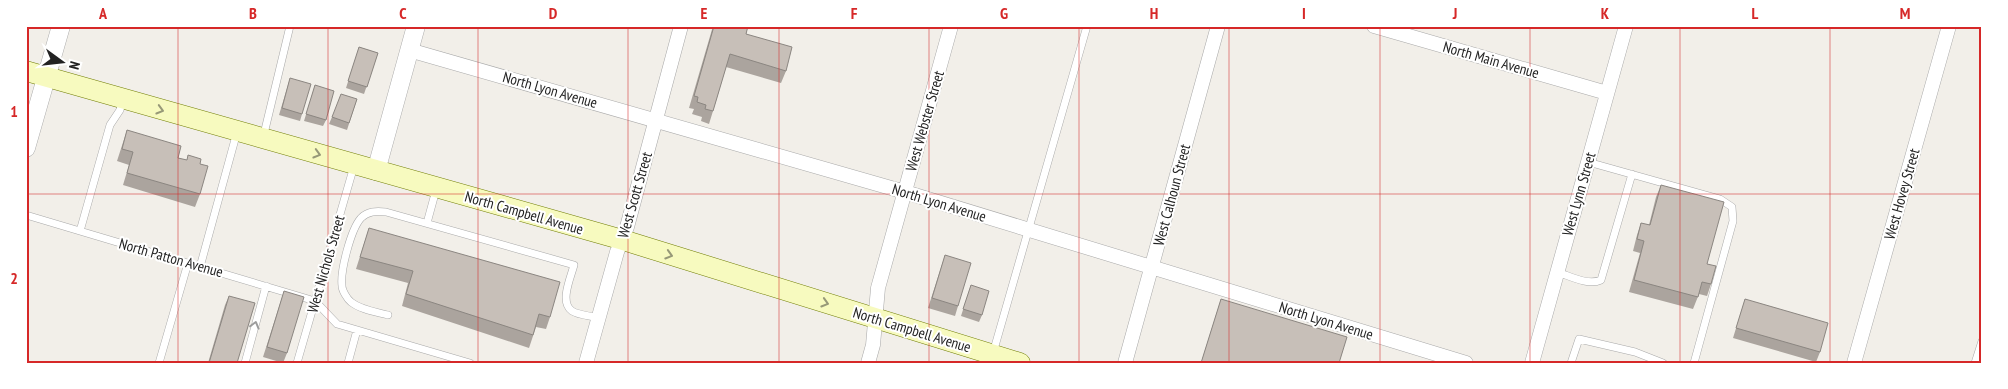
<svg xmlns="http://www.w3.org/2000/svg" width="2008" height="389" viewBox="0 0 2008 389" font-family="'PT Sans Narrow',sans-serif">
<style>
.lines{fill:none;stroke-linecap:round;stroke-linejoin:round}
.service-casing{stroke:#a9a9a9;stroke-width:8}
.minor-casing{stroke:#a9a9a9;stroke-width:15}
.tertiary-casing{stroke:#a9a9a9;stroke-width:19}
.secondary-casing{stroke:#707d05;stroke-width:21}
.service{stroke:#fff;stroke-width:7}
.minor{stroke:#fff;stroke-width:14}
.tertiary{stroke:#fff;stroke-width:18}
.secondary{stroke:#f7fabf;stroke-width:20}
.wall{fill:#aba49e}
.building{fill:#c7bfb8;stroke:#8b8681}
.oneway{stroke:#979978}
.oneway2{stroke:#9c9c9c}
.grid{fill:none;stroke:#d62828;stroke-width:1;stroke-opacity:0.55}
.labels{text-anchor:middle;stroke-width:4;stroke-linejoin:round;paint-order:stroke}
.street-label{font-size:15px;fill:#222;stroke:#fff}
.neatline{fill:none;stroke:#d62828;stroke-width:2}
.grid-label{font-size:16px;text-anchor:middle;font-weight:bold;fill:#d62828}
</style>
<rect width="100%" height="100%" fill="#f2efe9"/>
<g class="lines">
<!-- service casing -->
<g class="service-casing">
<path id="service" d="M 263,138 L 290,26
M 1588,162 L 1720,199 L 1732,207 L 1733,221 L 1694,363
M 26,215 L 315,301 L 337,324 L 470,363
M 427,223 L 436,190
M 80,231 L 110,125 L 120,110 L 123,99
M 200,267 L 237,132
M 1557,272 C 1570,276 1588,286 1601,280 L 1632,174
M 388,315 C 377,312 361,310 351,302 C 347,299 342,290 342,286 C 340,271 351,229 361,218 C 368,211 376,211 386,212 L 574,265 C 571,277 559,302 572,311 C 578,315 591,316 599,318
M 993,353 L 1087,26
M 159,363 L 188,263
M 245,363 L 266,286
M 297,363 L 354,166
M 348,363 L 357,330
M 1571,363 L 1579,339 L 1635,352 L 1663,363
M 1975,363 L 1982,341"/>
</g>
<!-- minor casing -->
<g class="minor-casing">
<path id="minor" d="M 1374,26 L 1607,93
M 409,50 L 905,192 L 1466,363
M 586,363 L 617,252 L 627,227 L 681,26
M 868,363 L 873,345 L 878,288 L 951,26
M 1125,363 L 1218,26
M 1532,363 L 1626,26
M 1854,363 L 1949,26"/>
</g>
<!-- tertiary casing -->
<g class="tertiary-casing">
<path id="tertiary" d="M 26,148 L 61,26
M 376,171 L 416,26"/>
</g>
<!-- secondary casing -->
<g class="secondary-casing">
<path id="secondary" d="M 26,71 L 623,240 L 1020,363"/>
</g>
<!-- service -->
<use href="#service" class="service"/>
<!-- minor -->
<use href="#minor" class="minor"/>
<!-- tertiary -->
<use href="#tertiary" class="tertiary"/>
<!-- secondary -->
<use href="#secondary" class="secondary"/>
</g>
<!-- wall -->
<path class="wall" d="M 713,26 L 748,26 L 746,34 L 786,71 L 781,83 L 726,67 L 713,111 L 709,124 L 701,121 L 702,117 L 692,114 L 694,109 L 689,108 Z
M 359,47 L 378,53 L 364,94 L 346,88 Z
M 290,78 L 302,114 L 300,121 L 279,115 Z
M 315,85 L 326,120 L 323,126 L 304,121 Z
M 357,99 L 347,130 L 329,124 L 332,117 Z
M 127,130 L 178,158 L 200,164 L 200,194 L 195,207 L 123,185 L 129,165 L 117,161 Z
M 1661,185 L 1707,264 L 1711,284 L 1707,296 L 1699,294 L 1693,309 L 1629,292 L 1640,253 L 1633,251 L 1637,235 L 1641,223 L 1649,225 L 1656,197 Z
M 369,228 L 550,317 L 546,329 L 536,327 L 529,348 L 402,306 L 408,283 L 356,269 Z
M 945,255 L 958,306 L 955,316 L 928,308 Z
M 971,285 L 982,315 L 979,322 L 961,316 Z
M 284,291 L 287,353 L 283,363 L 263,357 Z
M 229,296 L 237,363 L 208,363 L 225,305 Z
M 1221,299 L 1339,363 L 1201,363 Z
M 1745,299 L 1820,352 L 1816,362 L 1733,338 Z"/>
<!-- building -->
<path class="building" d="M 714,26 L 748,26 L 746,34 L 792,47 L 786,71 L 730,54 L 713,111 L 705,109 L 706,105 L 697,102 L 698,97 L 694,96 Z
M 359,47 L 378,53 L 367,87 L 348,81 Z
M 290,78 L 311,84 L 302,114 L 282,108 Z
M 315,85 L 334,91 L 326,120 L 306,114 Z
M 341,94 L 357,99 L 349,123 L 332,117 Z
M 127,130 L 181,146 L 178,158 L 187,160 L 188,155 L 201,159 L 200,164 L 208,166 L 200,194 L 127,173 L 133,152 L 122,149 Z
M 1661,185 L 1724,202 L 1707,264 L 1716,266 L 1711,284 L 1702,282 L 1698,297 L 1634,280 L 1644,241 L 1637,239 L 1641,223 L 1650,225 Z
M 369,228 L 560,282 L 550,317 L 539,314 L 533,335 L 406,294 L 413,271 L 360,257 Z
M 945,255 L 971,263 L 958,306 L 932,298 Z
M 971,285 L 989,291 L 982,315 L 963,309 Z
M 284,291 L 304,297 L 287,353 L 267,347 Z
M 229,296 L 255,303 L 237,363 L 209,363 Z
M 1221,299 L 1347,337 L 1339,363 L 1201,363 Z
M 1745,299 L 1828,323 L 1820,352 L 1736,328 Z"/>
<!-- one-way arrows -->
<defs><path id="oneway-chevron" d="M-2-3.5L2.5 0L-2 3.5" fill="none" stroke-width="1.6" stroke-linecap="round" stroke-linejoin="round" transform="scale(1.25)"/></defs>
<g class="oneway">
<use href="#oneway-chevron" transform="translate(160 110) rotate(16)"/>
<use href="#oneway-chevron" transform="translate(317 154) rotate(16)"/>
<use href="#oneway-chevron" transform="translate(669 255) rotate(17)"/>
<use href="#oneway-chevron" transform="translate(825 303) rotate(17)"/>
</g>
<use class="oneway2" href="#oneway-chevron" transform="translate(255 325) rotate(-75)"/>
<!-- grid -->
<path class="grid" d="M 178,26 L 178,363M 328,26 L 328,363M 478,26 L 478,363M 628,26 L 628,363M 779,26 L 779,363M 929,26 L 929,363M 1079,26 L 1079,363M 1229,26 L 1229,363M 1380,26 L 1380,363M 1530,26 L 1530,363M 1680,26 L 1680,363M 1830,26 L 1830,363M 26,194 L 1982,194"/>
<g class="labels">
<!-- street labels -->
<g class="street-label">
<text transform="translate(1491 60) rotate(16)" y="5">North Main Avenue</text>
<text transform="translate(550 90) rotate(16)" y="5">North Lyon Avenue</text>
<text transform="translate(925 121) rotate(-74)" y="5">West Webster Street</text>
<text transform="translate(1579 194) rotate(-74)" y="5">West Lynn Street</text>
<text transform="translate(1902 194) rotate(-74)" y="5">West Hovey Street</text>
<text transform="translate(635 195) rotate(-74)" y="5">West Scott Street</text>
<text transform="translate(1172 195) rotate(-75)" y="5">West Calhoun Street</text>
<text transform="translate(939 203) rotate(17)" y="5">North Lyon Avenue</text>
<text transform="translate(524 213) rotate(16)" y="5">North Campbell Avenue</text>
<text transform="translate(171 258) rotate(16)" y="5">North Patton Avenue</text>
<text transform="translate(326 264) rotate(-74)" y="5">West Nichols Street</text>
<text transform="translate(1326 321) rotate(17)" y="5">North Lyon Avenue</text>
<text transform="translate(912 330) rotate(17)" y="5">North Campbell Avenue</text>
</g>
</g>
<!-- border -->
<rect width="2008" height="389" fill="none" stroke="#ffffff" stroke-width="55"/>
<!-- north arrow -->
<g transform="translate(62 62) rotate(105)" stroke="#ffffff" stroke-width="4" paint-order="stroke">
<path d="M0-4L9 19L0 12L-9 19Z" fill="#222222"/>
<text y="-8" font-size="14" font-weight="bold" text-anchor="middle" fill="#222222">N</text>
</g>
<rect x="28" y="28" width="1952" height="334" class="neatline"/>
<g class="grid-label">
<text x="103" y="19">A</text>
<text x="253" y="19">B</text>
<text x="403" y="19">C</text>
<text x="553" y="19">D</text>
<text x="704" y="19">E</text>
<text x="854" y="19">F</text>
<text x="1004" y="19">G</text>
<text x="1154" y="19">H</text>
<text x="1304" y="19">I</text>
<text x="1455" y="19">J</text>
<text x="1605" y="19">K</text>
<text x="1755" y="19">L</text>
<text x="1905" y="19">M</text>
<text x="14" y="117">1</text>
<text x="14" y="284">2</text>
</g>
</svg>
